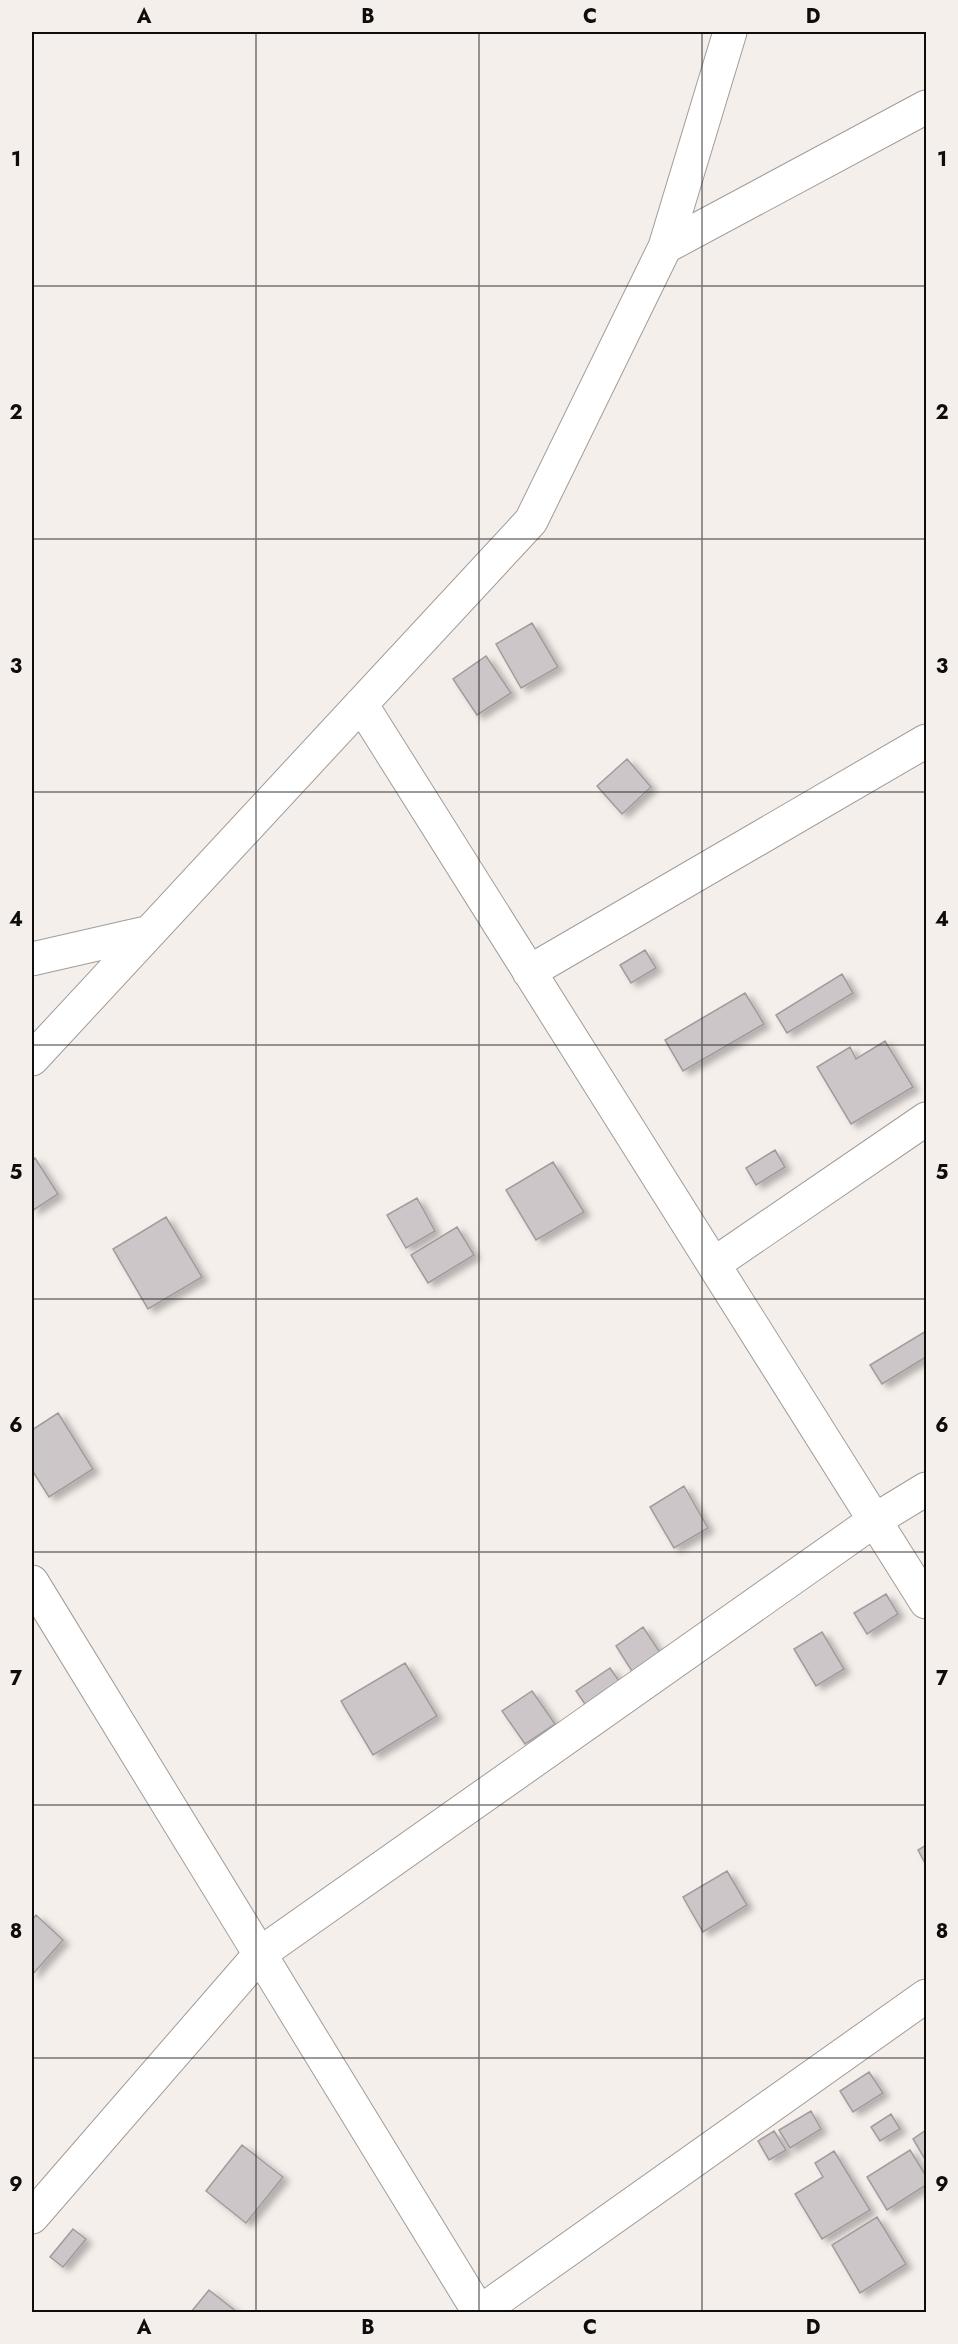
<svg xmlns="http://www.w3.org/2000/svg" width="958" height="2344" viewBox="0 0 958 2344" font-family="Jost,sans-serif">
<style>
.building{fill:#cdc6c9;stroke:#a19b9d;stroke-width:1.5;filter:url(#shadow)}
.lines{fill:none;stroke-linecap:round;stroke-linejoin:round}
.minor-casing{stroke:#a29c99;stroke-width:35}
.minor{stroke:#fff;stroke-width:33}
.grid{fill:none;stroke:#0f0d0c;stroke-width:1.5;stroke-opacity:0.55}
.neatline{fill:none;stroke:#0f0d0c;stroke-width:2}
.grid-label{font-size:20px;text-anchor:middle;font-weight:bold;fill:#0f0d0c}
</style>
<defs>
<filter id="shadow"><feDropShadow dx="6" dy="4" stdDeviation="3" flood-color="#0004"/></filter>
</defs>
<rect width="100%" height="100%" fill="#f5efeb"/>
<!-- building -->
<path class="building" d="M 532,623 L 558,667 L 521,688 L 496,644 Z
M 486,656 L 511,693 L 477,715 L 453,679 Z
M 627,759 L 651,787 L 622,814 L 597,786 Z
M 645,950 L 656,968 L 631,983 L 620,965 Z
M 842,974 L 853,993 L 787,1033 L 776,1015 Z
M 745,993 L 764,1024 L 683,1071 L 665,1040 Z
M 885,1041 L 913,1087 L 851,1124 L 817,1067 L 850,1047 L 856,1059 Z
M 775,1150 L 785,1167 L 756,1185 L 746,1168 Z
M 35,1158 L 58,1194 L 32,1211 L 32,1161 Z
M 553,1162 L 584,1212 L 536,1240 L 506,1190 Z
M 417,1198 L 435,1231 L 406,1248 L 387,1215 Z
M 166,1217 L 202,1277 L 148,1309 L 113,1249 Z
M 457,1227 L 474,1255 L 428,1283 L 411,1255 Z
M 926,1331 L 926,1357 L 882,1384 L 870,1365 Z
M 58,1413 L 93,1469 L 49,1497 L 32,1470 L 32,1430 Z
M 684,1486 L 708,1528 L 674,1548 L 650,1507 Z
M 886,1594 L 898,1614 L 867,1634 L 854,1613 Z
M 643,1627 L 663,1657 L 635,1676 L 616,1646 Z
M 822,1632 L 844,1669 L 816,1686 L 794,1649 Z
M 405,1663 L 437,1716 L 373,1755 L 341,1701 Z
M 610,1668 L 621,1684 L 587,1707 L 576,1691 Z
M 532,1691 L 555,1724 L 525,1744 L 502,1711 Z
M 926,1845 L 926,1865 L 918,1850 Z
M 727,1871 L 747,1905 L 703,1932 L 683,1897 Z
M 36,1915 L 63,1940 L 32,1975 L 32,1920 Z
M 869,2072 L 883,2093 L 853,2112 L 840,2091 Z
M 811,2111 L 821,2129 L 790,2148 L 779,2130 Z
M 891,2114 L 900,2129 L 880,2141 L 871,2127 Z
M 926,2130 L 926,2161 L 913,2139 Z
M 774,2131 L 786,2150 L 769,2160 L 758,2141 Z
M 242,2145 L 283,2177 L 246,2223 L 206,2191 Z
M 910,2150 L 926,2176 L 926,2185 L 887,2210 L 867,2177 Z
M 834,2151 L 870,2210 L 822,2239 L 795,2194 L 823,2177 L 815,2163 Z
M 877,2217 L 906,2264 L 860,2293 L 832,2245 Z
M 73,2229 L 86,2239 L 63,2267 L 50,2257 Z
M 209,2290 L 237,2312 L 191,2312 Z"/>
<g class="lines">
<!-- minor casing -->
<g class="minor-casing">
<path id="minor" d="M 665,247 L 926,107
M 361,704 L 926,1602
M 32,959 L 150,932
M 529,972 L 926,741
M 32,1059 L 531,521 L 665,247 L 730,32
M 714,1264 L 926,1119
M 32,1582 L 479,2312
M 32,2217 L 261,1953 L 875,1520 L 926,1489
M 480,2312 L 926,1996"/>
</g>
<!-- minor -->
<use href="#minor" class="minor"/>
</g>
<!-- grid -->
<path class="grid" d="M 256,32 L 256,2312M 479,32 L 479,2312M 702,32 L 702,2312M 32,286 L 926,286M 32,539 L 926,539M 32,792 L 926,792M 32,1045 L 926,1045M 32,1299 L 926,1299M 32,1552 L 926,1552M 32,1805 L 926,1805M 32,2058 L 926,2058"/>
<!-- border -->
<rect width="958" height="2344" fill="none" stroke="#f5efeb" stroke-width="66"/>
<rect x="33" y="33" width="892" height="2278" class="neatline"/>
<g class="grid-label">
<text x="144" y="23">A</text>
<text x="368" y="23">B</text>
<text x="590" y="23">C</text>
<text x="813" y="23">D</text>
<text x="16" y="166">1</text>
<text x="942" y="166">1</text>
<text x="16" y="419">2</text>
<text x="942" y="419">2</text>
<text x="16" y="673">3</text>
<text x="942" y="673">3</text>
<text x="16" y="926">4</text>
<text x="942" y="926">4</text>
<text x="16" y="1179">5</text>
<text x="942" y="1179">5</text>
<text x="16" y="1432">6</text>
<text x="942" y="1432">6</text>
<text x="16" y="1685">7</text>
<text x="942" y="1685">7</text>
<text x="16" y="1938">8</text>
<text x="942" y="1938">8</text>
<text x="16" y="2191">9</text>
<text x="942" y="2191">9</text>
<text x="144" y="2334">A</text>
<text x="368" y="2334">B</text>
<text x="590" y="2334">C</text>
<text x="813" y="2334">D</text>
</g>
</svg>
